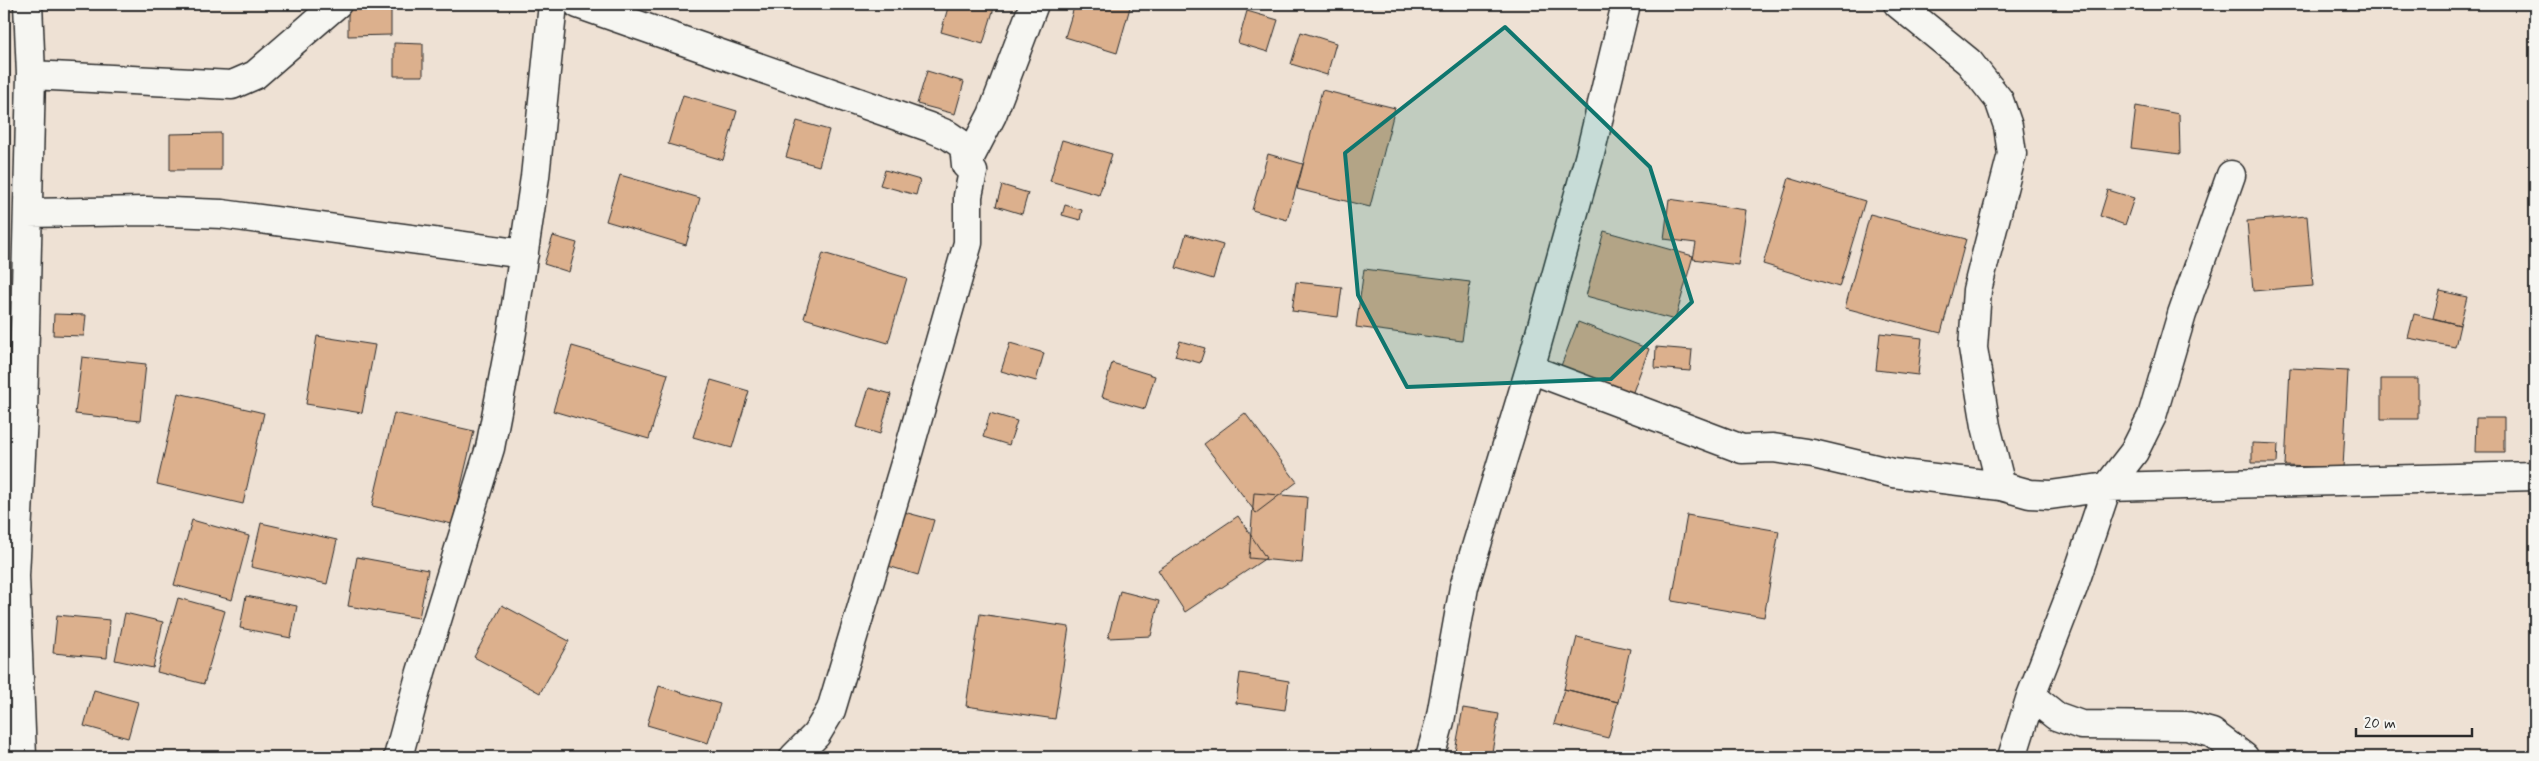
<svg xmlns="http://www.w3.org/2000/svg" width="2539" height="761" viewBox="0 0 2539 761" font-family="Mynerve,sans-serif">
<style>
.building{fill:#dcb08d;stroke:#2b2b2b}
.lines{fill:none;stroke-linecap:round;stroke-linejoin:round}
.minor-casing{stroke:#2b2b2b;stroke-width:31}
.minor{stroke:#f6f6f2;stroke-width:28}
.marked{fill:#0f766e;fill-opacity:0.2;stroke:#0f766e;stroke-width:4;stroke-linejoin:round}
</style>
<rect width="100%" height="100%" fill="#eee1d4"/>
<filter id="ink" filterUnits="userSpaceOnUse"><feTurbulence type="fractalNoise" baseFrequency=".02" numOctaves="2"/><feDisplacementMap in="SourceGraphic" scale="10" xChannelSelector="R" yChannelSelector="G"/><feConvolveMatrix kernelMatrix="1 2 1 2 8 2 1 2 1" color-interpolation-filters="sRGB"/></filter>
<g filter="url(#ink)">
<!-- building -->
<path class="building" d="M 348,4 L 391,4 L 391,35 L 348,36 Z
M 949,4 L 981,4 L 994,8 L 983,44 L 941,32 Z
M 1075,4 L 1131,4 L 1117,53 L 1065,37 Z
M 1247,11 L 1278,20 L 1268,52 L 1238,43 Z
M 1301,32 L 1336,43 L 1327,75 L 1291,64 Z
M 394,43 L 423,44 L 423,76 L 394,76 Z
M 927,71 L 964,82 L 955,114 L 917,104 Z
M 1322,90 L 1395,108 L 1370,207 L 1297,189 Z
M 683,95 L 737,111 L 723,160 L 668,144 Z
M 2136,106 L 2179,114 L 2180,154 L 2131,148 Z
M 797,121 L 829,130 L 819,166 L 786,157 Z
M 221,133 L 221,170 L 170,170 L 170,134 Z
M 1062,140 L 1112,154 L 1099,195 L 1050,181 Z
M 1268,154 L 1303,164 L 1287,220 L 1252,210 Z
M 885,170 L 920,180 L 916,195 L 880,185 Z
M 620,175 L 700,198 L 686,245 L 606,221 Z
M 1789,178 L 1865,201 L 1839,287 L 1763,264 Z
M 1002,185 L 1028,193 L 1022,214 L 996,206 Z
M 2108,190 L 2134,198 L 2125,225 L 2100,216 Z
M 1669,199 L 1746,210 L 1738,265 L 1693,259 L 1696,243 L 1664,239 Z
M 1065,205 L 1082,210 L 1080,220 L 1062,215 Z
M 1870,214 L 1966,239 L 1941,333 L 1845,308 Z
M 2307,216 L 2313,286 L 2253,291 L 2247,221 Z
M 1604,231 L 1693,256 L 1675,320 L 1586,296 Z
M 1186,234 L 1223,245 L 1213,279 L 1176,268 Z
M 553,236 L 577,243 L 569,272 L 544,264 Z
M 823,253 L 907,278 L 888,343 L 804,318 Z
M 1364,269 L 1470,282 L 1462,341 L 1356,327 Z
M 1296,282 L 1342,287 L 1338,317 L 1292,311 Z
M 2440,291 L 2467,297 L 2460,325 L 2433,318 Z
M 54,314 L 86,315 L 84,336 L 53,335 Z
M 2414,314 L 2460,325 L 2455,347 L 2408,338 Z
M 1578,322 L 1649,349 L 1631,397 L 1559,371 Z
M 1880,333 L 1922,338 L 1918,375 L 1876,370 Z
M 317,336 L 375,345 L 362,413 L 306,404 Z
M 1180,341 L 1205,348 L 1200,363 L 1175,356 Z
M 1010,343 L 1044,353 L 1036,381 L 1001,371 Z
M 572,346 L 668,374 L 649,439 L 553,411 Z
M 1656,347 L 1692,350 L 1690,371 L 1655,368 Z
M 82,357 L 146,364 L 140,421 L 75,414 Z
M 1112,363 L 1155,376 L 1145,409 L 1102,397 Z
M 2290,368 L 2348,371 L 2343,468 L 2285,466 Z
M 2381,379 L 2418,379 L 2418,419 L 2381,419 Z
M 711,380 L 749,391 L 732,448 L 693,437 Z
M 869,388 L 891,394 L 880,434 L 857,427 Z
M 178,393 L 264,413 L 243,504 L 157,484 Z
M 394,413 L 474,431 L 452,524 L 372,506 Z
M 990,413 L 1017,421 L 1009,445 L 983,437 Z
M 1245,413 L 1297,482 L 1256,513 L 1204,444 Z
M 2476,418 L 2504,418 L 2504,452 L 2475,452 Z
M 2252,443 L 2278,444 L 2277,463 L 2252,463 Z
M 1254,493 L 1307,497 L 1302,563 L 1249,558 Z
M 904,512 L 934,520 L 918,575 L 888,566 Z
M 1687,515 L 1779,531 L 1764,617 L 1672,601 Z
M 1238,516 L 1266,558 L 1185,612 L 1158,570 Z
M 192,520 L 249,536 L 232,600 L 174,585 Z
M 261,523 L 337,540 L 327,584 L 251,567 Z
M 357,557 L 428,570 L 419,618 L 348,606 Z
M 1120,591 L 1159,601 L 1151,636 L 1108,638 Z
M 246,596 L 297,606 L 291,638 L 240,628 Z
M 178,598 L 225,611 L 204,684 L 157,672 Z
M 502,605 L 569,641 L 540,693 L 474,657 Z
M 125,613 L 163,622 L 153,668 L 115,660 Z
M 980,614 L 1069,627 L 1055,719 L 966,706 Z
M 57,615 L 110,620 L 107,658 L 53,653 Z
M 1577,637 L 1630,649 L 1618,702 L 1564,689 Z
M 1240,673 L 1289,681 L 1285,710 L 1236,703 Z
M 659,686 L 720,704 L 708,743 L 647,725 Z
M 1564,689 L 1618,702 L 1608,738 L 1554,724 Z
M 94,690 L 138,702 L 128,738 L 84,726 Z
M 1463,708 L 1499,714 L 1491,757 L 1454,757 Z"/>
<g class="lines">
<!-- minor casing -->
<g class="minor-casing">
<path id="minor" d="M 578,4 L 929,127 L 948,135 L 964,146 L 966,165 L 973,172 L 968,196 L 968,243 L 906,460 L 831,710 L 816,735 L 794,757
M 1898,4 L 1969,62 L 1999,100 L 2008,126 L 2012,154 L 1977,290 L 1973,348 L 1986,426 L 2001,486
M 31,75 L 232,85 L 255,75 L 337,4
M 966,165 L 992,115 L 1034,4
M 28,213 L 146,211 L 222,214 L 524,254
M 1530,369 L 1742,449 L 1773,448 L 1813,454 L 1893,473 L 2001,486 L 2030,494 L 2050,495 L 2107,487 L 2535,476
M 2031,696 L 2056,716 L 2081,725 L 2187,726 L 2212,733 L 2244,757
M 22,757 L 15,576 L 23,414 L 31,75 L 28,4
M 398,757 L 421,672 L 490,448 L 512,332 L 535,177 L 553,4
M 1430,757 L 1440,721 L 1464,587 L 1530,369 L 1589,158 L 1626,4
M 2012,757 L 2031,696 L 2073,588 L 2107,487 L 2134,452 L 2152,416 L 2182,314 L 2231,175"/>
</g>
<!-- minor -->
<use href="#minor" class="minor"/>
</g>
</g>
<!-- marked area -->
<path class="marked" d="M 1505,27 L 1650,167 L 1692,302 L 1611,379 L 1407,387 L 1358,295 L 1345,153 Z"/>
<!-- margin -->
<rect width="2539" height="761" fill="none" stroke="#f6f6f2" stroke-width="20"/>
<rect x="10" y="10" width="2519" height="741" fill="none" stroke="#2b2b2b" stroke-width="2" filter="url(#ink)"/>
<!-- scale -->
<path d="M2356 728v8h116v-8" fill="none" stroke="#2b2b2b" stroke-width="2.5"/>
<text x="2364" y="728" font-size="15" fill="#2b2b2b" stroke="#f6f6f2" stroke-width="4" paint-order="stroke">20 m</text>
</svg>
